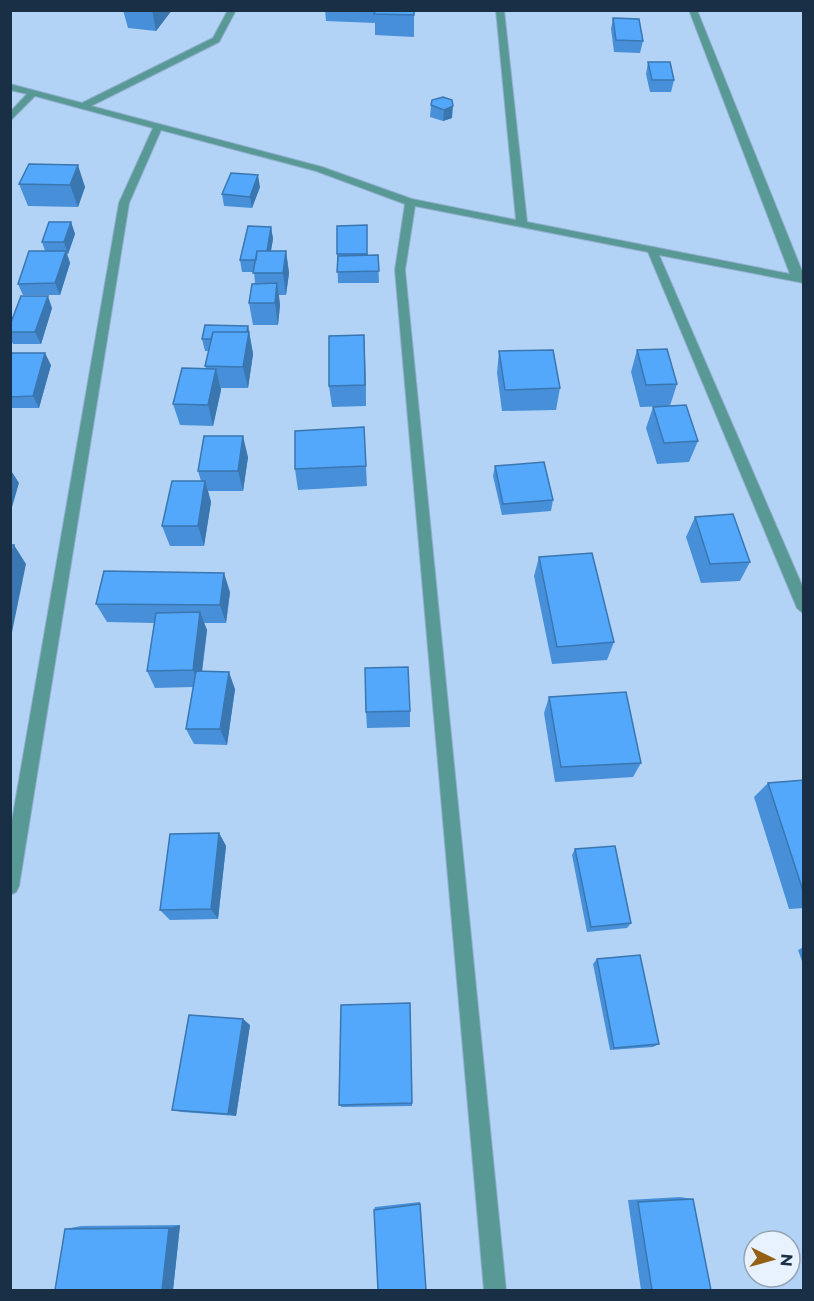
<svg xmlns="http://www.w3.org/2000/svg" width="814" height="1301" viewBox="0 0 814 1301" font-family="Montserrat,sans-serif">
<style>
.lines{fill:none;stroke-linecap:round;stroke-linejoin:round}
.minor-casing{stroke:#91afcf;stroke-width:2}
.minor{fill:#599995;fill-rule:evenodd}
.wall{fill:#4790d9}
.shaded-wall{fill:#3a76b0}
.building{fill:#53a8fc;stroke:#3a76b0;stroke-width:1.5}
</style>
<rect width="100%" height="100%" fill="#b3d3f6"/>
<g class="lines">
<!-- minor casing -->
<g class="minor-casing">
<path id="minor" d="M 228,10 L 236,10 L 219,42 L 91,106 L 322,167 L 412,199 L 516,220 L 496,10 L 504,10 L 527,222 L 790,274 L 689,10 L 697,10 L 804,276 L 804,283 L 659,255 L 804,590 L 804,614 L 797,608 L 648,252 L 415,206 L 405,270 L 506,1290 L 484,1290 L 395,270 L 405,204 L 316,171 L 161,130 L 129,203 L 19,886 L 16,892 L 10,895 L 10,832 L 119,203 L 153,128 L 35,96 L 10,121 L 10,112 L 27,94 L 10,90 L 10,84 L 82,103 L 213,38 Z"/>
</g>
<!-- minor -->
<use href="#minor" class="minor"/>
</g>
<!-- wall -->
<path class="wall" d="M 123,10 L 172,10 L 156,31 L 128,28 Z
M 325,10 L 414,10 L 414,37 L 375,35 L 375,23 L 326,21 Z
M 613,18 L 643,41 L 640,53 L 614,52 L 611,29 Z
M 648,62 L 674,80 L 671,92 L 650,92 L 646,74 Z
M 443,97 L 452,118 L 443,121 L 430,117 L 431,105 Z
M 29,164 L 85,187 L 78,207 L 28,206 L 19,184 Z
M 260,187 L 252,208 L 224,206 L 222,194 Z
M 71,222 L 75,234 L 68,254 L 67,254 L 70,263 L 60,295 L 23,295 L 18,284 L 45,251 L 42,242 Z
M 367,225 L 367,255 L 378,255 L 379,283 L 338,283 L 337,254 Z
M 271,227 L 273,239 L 271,251 L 286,251 L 289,273 L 286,295 L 279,295 L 280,305 L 278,325 L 253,325 L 249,303 L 255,283 L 254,272 L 242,272 L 240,260 Z
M 52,308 L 41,344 L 13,344 L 10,338 L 10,325 Z
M 248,326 L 253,354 L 248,388 L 221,388 L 221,390 L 213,426 L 180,425 L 173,404 L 206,368 L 205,366 L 209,351 L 205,351 L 202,339 Z
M 637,350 L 677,384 L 670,406 L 640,407 L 631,372 Z
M 499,351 L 560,388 L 556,410 L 502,411 L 497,373 Z
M 365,357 L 366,406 L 332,407 L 329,386 Z
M 10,358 L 51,365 L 39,408 L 10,408 Z
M 653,407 L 698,441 L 689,462 L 657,464 L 646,428 Z
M 364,427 L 367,486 L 298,490 L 295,469 Z
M 248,457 L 243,491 L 208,491 L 211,502 L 204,546 L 170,546 L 162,526 L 201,481 L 198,471 Z
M 495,466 L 553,500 L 551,511 L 502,515 L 493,476 Z
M 695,517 L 750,562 L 740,581 L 701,583 L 686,537 Z
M 539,557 L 614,642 L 607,660 L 552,664 L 534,576 Z
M 230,592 L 226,623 L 204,623 L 207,630 L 202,671 L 235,689 L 227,745 L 194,744 L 186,729 L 193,687 L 155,688 L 147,671 L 154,623 L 107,622 L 96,604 Z
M 549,697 L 641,763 L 633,777 L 555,782 L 544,713 Z
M 410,711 L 410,727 L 367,728 L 366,712 Z
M 804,780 L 804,908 L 789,909 L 754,797 L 768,783 Z
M 219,833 L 226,846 L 218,919 L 170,920 L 160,910 Z
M 575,849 L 631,923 L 627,928 L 587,932 L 572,855 Z
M 804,947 L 804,967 L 798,950 Z
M 597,959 L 659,1044 L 653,1047 L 610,1050 L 593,964 Z
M 250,1025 L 236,1116 L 182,1112 L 172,1110 Z
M 412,1103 L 412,1106 L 342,1107 L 339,1105 Z
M 680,1197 L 693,1199 L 711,1290 L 641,1290 L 628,1200 Z
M 420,1202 L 420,1204 L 374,1210 L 375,1207 Z
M 180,1225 L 173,1290 L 65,1229 L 81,1226 Z"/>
<!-- shaded-wall -->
<path class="shaded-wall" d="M 152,10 L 172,10 L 156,31 Z
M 453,106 L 452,118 L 443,121 L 444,110 Z
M 78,165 L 85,187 L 78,207 L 70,185 Z
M 258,175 L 260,187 L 252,208 L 250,197 Z
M 71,222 L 75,234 L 68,254 L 64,242 Z
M 271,227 L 273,239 L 267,272 L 265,260 Z
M 66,251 L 70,263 L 60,295 L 55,283 Z
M 286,251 L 289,273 L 286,295 L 283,273 Z
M 277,283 L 280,305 L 278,325 L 275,303 Z
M 48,296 L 52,308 L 41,344 L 35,332 Z
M 248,326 L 253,354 L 248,388 L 243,367 L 246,340 Z
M 364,335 L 365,357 L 366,406 L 365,385 Z
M 45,353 L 51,365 L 39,408 L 33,396 Z
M 216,369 L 221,390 L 213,426 L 208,405 Z
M 243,436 L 248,457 L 243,491 L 238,471 Z
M 10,469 L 19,483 L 10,514 Z
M 205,481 L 211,502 L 204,546 L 198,526 Z
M 14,545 L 26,564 L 11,637 L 10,561 Z
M 224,573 L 230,592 L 226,623 L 220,605 Z
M 200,612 L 207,630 L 200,687 L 193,670 Z
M 229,672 L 235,689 L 227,745 L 220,729 Z
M 219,833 L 226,846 L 218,919 L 211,909 Z
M 243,1019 L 250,1025 L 236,1116 L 228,1114 Z
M 180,1225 L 173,1290 L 162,1290 L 169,1228 Z"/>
<!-- building -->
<path class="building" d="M 376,10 L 414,10 L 414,15 L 374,14 Z
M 613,18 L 639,19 L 643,41 L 616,40 Z
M 648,62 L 670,62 L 674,80 L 652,80 Z
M 443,97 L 452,100 L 453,106 L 444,110 L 431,105 L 432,100 Z
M 29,164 L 78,165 L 70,185 L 19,184 Z
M 231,173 L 258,175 L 250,197 L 222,194 Z
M 49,222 L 71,222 L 64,242 L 42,242 Z
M 367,225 L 367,254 L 337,254 L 337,226 Z
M 248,226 L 271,227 L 267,251 L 257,251 L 256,260 L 240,260 Z
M 29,251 L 66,251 L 55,283 L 18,284 Z
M 257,251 L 286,251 L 283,273 L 253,273 Z
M 378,255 L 379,271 L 337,272 L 338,256 Z
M 277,283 L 275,303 L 249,303 L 252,284 Z
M 21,296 L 48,296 L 35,332 L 10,332 L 10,325 Z
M 205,325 L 248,326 L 247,332 L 213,332 L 211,339 L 202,339 Z
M 213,332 L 249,332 L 243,367 L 205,366 Z
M 364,335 L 365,385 L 329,386 L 329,336 Z
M 667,349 L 677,384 L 646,385 L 637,350 Z
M 553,350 L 560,388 L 505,390 L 499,351 Z
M 12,353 L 45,353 L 33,396 L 10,397 L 10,358 Z
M 182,368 L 216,369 L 208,405 L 173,404 Z
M 686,405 L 698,441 L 664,443 L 653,407 Z
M 364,427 L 366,466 L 295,469 L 295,431 Z
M 204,436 L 243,436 L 238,471 L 198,471 Z
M 544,462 L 553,500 L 503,504 L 495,466 Z
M 172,481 L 205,481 L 198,526 L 162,526 Z
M 733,514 L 750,562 L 710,564 L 695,517 Z
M 10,545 L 14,545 L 10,561 Z
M 592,553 L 614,642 L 557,647 L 539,557 Z
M 104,571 L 224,573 L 220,605 L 96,604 Z
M 200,612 L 193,670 L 147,671 L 156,613 Z
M 408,667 L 410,711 L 366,712 L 365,668 Z
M 196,671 L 229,672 L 220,729 L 186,729 Z
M 626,692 L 641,763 L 561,767 L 549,697 Z
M 804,780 L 804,894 L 768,783 Z
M 219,833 L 211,909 L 160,910 L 170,834 Z
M 615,846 L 631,923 L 591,927 L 575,849 Z
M 640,955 L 659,1044 L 614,1048 L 597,959 Z
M 410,1003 L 412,1103 L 339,1105 L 341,1005 Z
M 189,1015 L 243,1019 L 228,1114 L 172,1110 Z
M 693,1199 L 711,1290 L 652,1290 L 638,1202 Z
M 420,1204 L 426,1290 L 378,1290 L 374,1210 Z
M 169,1228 L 162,1290 L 55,1290 L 65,1229 Z"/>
<!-- border -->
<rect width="814" height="1301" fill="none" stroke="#192f45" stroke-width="24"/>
<!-- north arrow -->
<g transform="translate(772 1259) rotate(95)"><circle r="28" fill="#e7f2fe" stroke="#95a4b4" stroke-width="1.5"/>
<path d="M0-4.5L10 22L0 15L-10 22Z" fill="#946013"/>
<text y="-9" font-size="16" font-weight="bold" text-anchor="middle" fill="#192f45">N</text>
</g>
</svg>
